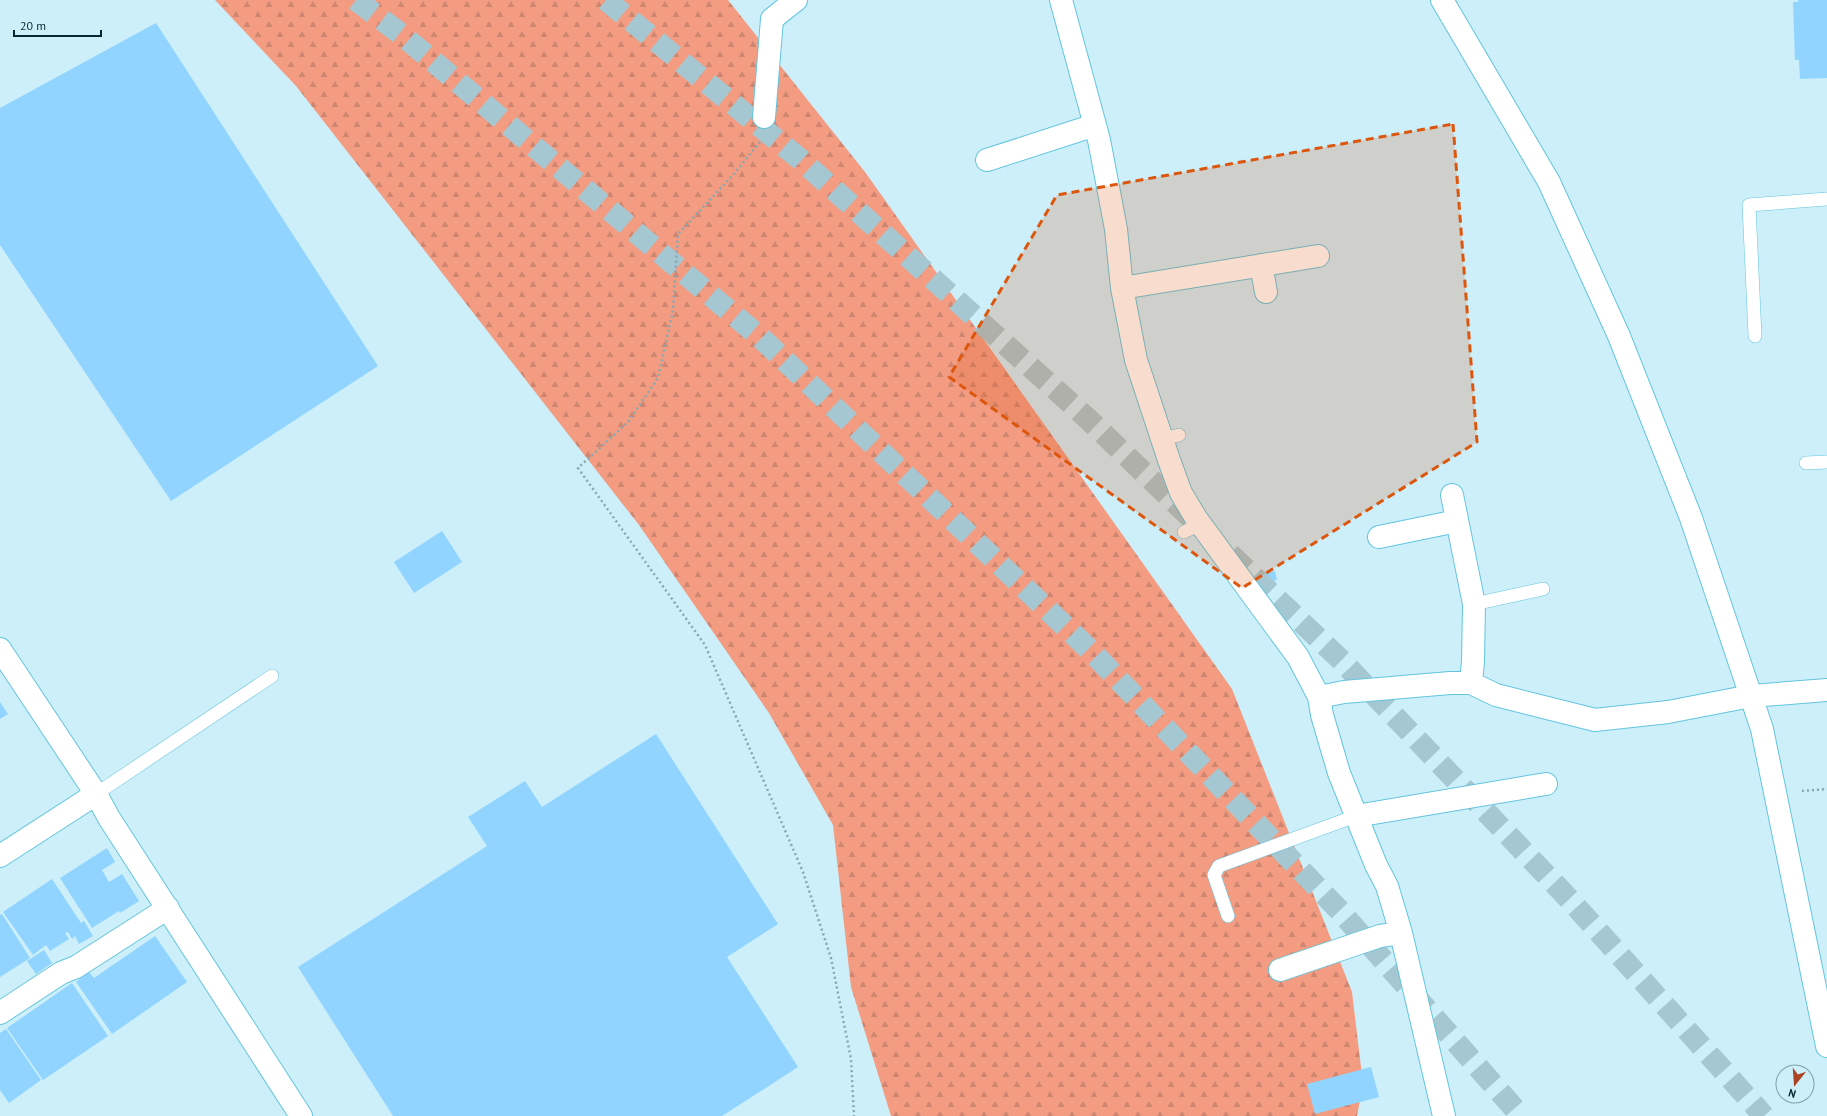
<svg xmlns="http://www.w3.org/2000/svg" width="1827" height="1116" viewBox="0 0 1827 1116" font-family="'PT Sans',sans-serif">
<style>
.forest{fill:url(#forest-firs)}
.building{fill:#90d4ff}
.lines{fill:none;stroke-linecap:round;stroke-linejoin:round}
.motorway-tunnel{stroke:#a4c7d1;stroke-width:22;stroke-dasharray:22 11;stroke-linecap:butt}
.service-casing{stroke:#63c5de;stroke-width:14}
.minor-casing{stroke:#63c5de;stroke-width:24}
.tertiary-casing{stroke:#63c5de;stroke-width:24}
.path{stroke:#86a8b2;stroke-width:2.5;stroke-dasharray:2 3;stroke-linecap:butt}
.service{stroke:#fff;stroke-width:13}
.minor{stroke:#fff;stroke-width:22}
.tertiary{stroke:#fff;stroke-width:22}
.marked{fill:#dd560e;fill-opacity:0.2;stroke:#dd560e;stroke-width:3;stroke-dasharray:8 5;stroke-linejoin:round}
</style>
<defs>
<pattern id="forest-firs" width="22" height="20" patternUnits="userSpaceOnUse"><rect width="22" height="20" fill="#f39c82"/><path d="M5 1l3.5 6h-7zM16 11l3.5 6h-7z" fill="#cf8671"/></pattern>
</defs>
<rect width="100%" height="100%" fill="#cceffa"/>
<!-- forest -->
<path class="forest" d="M 215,0 L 728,0 L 865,172 L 1232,689 L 1352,992 L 1363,1084 L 1357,1116 L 891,1116 L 851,987 L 833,825 L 769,713 L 639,525 L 296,86 Z"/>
<!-- building -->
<path class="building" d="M 1798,0 L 1827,0 L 1827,78 L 1800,79 L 1799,60 L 1795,60 L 1793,2 L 1798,2 Z
M 156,23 L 378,366 L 171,501 L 0,245 L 0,108 Z
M 442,531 L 462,562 L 414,593 L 394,562 Z
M 1275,571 L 1277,580 L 1265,582 L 1263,573 Z
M 0,702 L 8,714 L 0,719 Z
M 656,734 L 778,924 L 727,957 L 798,1067 L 722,1116 L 393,1116 L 298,967 L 487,846 L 468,817 L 525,781 L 542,807 Z
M 107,848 L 115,862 L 102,870 L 109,882 L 122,874 L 139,901 L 120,913 L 119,911 L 92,928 L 60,878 Z
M 52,879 L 81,923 L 84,921 L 93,936 L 79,944 L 75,936 L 72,939 L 68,932 L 65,933 L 69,939 L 50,951 L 46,945 L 33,955 L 3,912 Z
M 2,914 L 30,958 L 0,977 L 0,915 Z
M 155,936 L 187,982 L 112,1034 L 76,982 L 89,972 L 94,978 Z
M 44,950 L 52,963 L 36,974 L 27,961 Z
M 72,983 L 108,1036 L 43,1080 L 7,1028 Z
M 6,1029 L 41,1080 L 9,1103 L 0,1090 L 0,1033 Z
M 1371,1067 L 1379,1097 L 1315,1114 L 1307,1084 Z"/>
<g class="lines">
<!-- motorway-tunnel -->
<path class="motorway-tunnel" d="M 356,0 L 402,35 L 760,337 L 1091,651 L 1340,911 L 1521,1116
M 606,0 L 800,159 L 1088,419 L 1193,520
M 1230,554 L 1342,661 L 1571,901 L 1764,1116"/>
<!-- service casing -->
<g class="service-casing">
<path id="service" d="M 1755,336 L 1749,205 L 1827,199
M 1163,439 L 1179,435
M 1806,463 L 1827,462
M 1184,532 L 1200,524
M 1474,604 L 1543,589
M 96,794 L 272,676
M 1228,916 L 1214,875 L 1219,866 L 1356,816"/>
</g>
<!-- minor casing -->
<g class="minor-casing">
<path id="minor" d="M 1061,0 L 1099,140 L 1116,229 L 1122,288 L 1136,360 L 1169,460 L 1181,493 L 1196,518 L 1298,657 L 1319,697 L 1322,715 L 1339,773 L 1376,865 L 1387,886 L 1401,933 L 1444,1116
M 764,117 L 772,19 L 796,0
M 987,160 L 1095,125
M 1261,265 L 1266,292
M 1122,288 L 1318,256
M 1452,495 L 1474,604 L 1473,661 L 1471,683
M 1379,537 L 1457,521
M 0,649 L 96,794 L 109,818 L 301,1116
M 1319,697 L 1344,692 L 1450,683 L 1471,683 L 1496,695 L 1595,720 L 1668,712 L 1751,696 L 1827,690
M 1356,816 L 1546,784
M 1280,970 L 1380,936 L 1401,933
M 0,1013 L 61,973 L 76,967 L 168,908"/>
</g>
<!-- tertiary casing -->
<g class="tertiary-casing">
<path id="tertiary" d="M 1442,0 L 1549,182 L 1619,336 L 1691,518 L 1762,729 L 1827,1046
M 0,856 L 96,794"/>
</g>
<!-- path -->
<path class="path" d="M 760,142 L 733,175 L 678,234 L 673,310 L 658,378 L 628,422 L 578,468 L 705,645 L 803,872 L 831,958 L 851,1059 L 854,1116
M 1802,791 L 1827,789"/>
<!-- service -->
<use href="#service" class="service"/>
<!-- minor -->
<use href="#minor" class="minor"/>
<!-- tertiary -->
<use href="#tertiary" class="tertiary"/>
</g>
<!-- marked area -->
<path class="marked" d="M 1453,124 L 1477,442 L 1242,588 L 949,377 L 1057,195 Z"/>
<!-- north arrow -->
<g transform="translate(1795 1084) rotate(197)"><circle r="19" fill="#cceffa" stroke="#7d9fa8"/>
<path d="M0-3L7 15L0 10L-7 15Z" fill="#ac4424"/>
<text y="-6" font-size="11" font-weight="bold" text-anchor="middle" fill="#06272e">N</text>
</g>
<!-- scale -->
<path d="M14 30v6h87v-6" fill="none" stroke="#06272e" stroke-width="2"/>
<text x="20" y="30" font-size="12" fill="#06272e" stroke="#cceffa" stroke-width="3" paint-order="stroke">20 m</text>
</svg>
